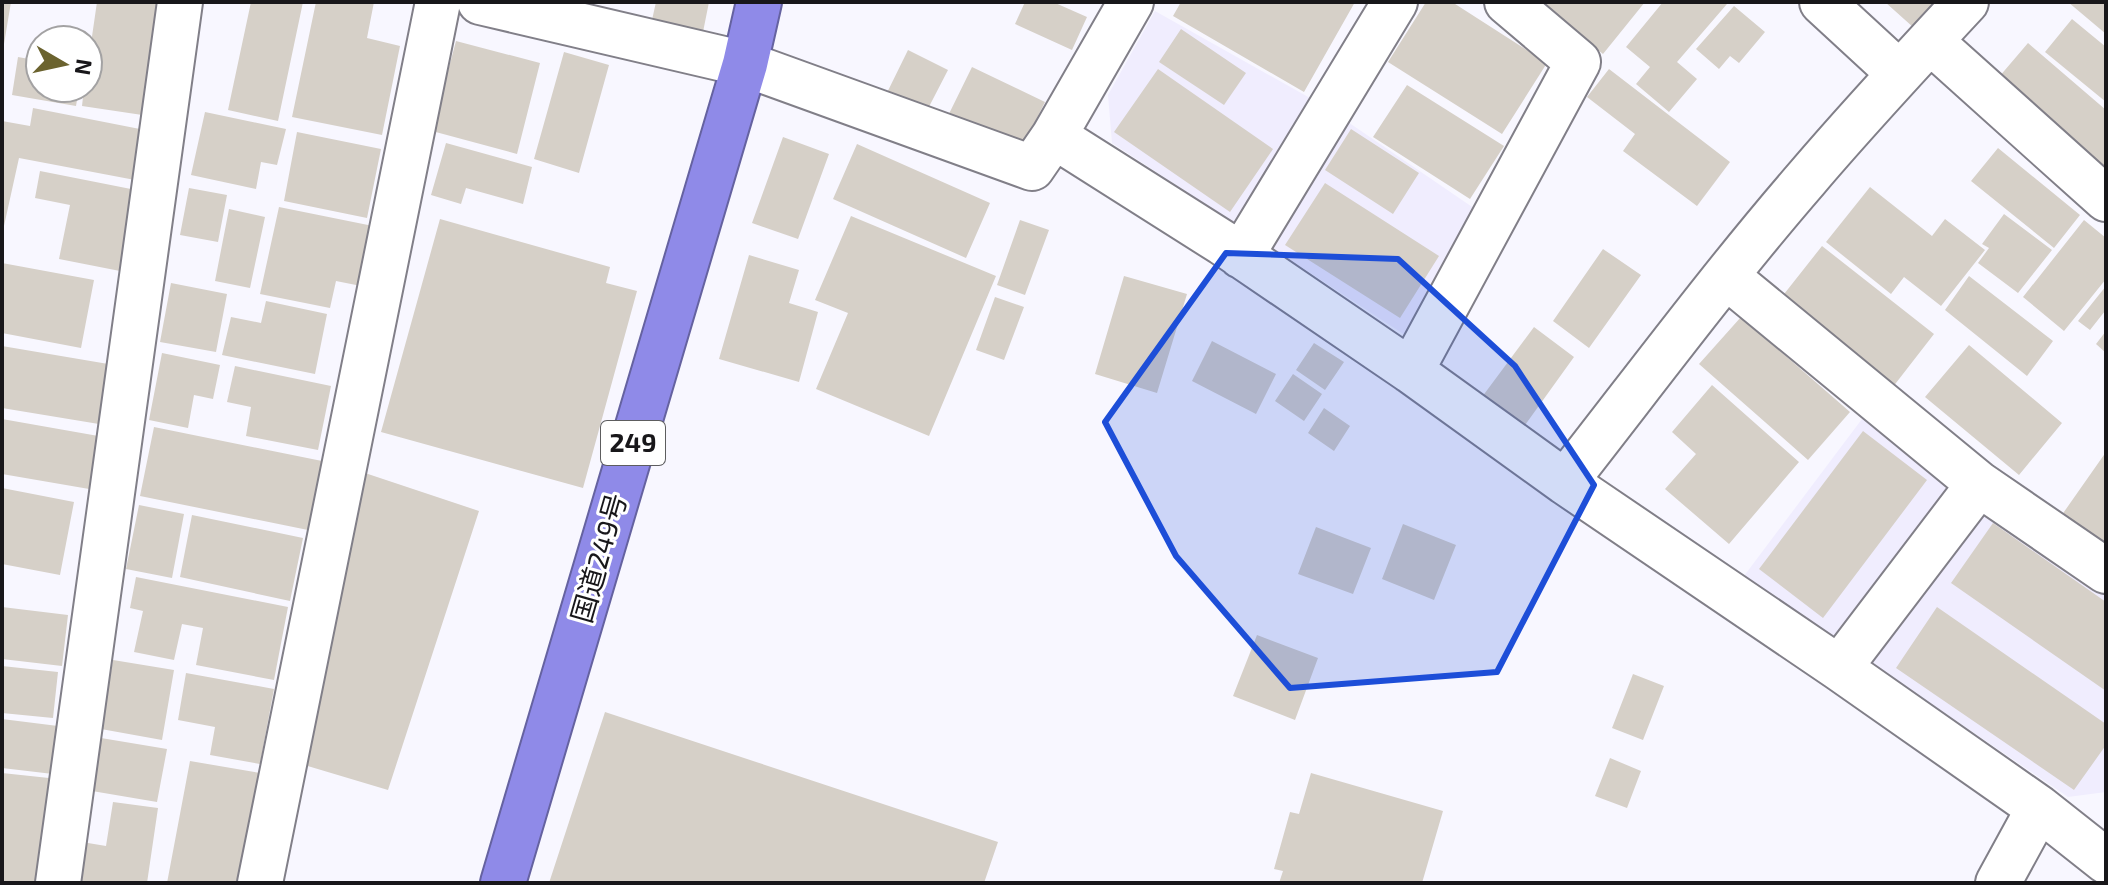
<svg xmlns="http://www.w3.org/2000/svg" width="2108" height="885" viewBox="0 0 2108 885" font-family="'Exo 2','Noto Sans JP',sans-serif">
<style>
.built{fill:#f0edfe}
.building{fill:#d6d0c8}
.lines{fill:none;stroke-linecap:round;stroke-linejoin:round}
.minor-casing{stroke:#817f88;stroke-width:48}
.highway-casing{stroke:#6562a0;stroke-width:48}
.minor{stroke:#fff;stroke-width:44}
.highway{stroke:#8f8ae8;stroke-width:44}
.marked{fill:#1d4ed8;fill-opacity:0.2;stroke:#1d4ed8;stroke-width:6;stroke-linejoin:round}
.labels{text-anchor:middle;stroke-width:6;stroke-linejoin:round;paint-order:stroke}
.shield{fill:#fff;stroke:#5d5d5f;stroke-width:2}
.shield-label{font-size:26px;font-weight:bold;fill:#18171a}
.street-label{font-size:28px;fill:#18171a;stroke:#fff}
</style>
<rect width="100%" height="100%" fill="#f8f7ff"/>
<!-- built -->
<path class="built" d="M 1155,11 L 1326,107 L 1481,213 L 1408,337 L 1112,143 L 1108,95 Z
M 1865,415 L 1942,481 L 2106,594 L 2106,792 L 2068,797 L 1744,576 Z"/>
<!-- building -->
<path class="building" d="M 2,2 L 11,2 L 4,44 L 2,44 Z
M 97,2 L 166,2 L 149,116 L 82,106 L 84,88 L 88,88 L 88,64 Z
M 251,2 L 303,2 L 278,121 L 228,110 Z
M 316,2 L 374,2 L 367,38 L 400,46 L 382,135 L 292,117 Z
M 656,2 L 709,2 L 703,32 L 652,20 Z
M 1025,2 L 1053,2 L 1087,17 L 1072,50 L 1015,24 Z
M 1181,2 L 1355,2 L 1304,92 L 1173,16 Z
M 1426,2 L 1452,2 L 1547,63 L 1502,134 L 1388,62 Z
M 1530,2 L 1645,2 L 1603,54 L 1559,19 Z
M 1663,2 L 1725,2 L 1727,4 L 1677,62 L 1697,79 L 1669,112 L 1636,84 L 1650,67 L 1626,47 Z
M 1885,2 L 1953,2 L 1923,36 Z
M 2068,2 L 2106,2 L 2106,34 Z
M 1734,6 L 1765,32 L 1739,63 L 1730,56 L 1719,69 L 1696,49 Z
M 2072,19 L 2106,47 L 2106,102 L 2045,52 Z
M 1181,29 L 1246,73 L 1224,105 L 1159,62 Z
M 456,41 L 540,63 L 517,154 L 432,131 Z
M 2028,43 L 2106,110 L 2106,169 L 1999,77 Z
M 908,50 L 948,70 L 918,128 L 879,109 Z
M 564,52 L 609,65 L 579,173 L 534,159 Z
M 18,57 L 40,61 L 40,88 L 79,88 L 76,106 L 12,95 Z
M 972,67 L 1045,102 L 1015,162 L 943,126 Z
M 1158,69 L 1273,149 L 1230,212 L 1114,132 Z
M 1609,69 L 1730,162 L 1697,206 L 1623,151 L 1635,134 L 1587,97 Z
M 1407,85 L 1504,146 L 1470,199 L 1373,137 Z
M 33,108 L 145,130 L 135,180 L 19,158 L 2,235 L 2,121 L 30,126 Z
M 205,112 L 286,129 L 277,165 L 261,162 L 256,189 L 191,175 Z
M 1351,129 L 1419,173 L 1393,214 L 1325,170 Z
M 297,132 L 381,149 L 367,218 L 284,201 Z
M 783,137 L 829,154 L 798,239 L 752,223 Z
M 446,143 L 532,167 L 523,204 L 466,188 L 461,204 L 431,195 Z
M 857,144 L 990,203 L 966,258 L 833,199 Z
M 1998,148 L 2080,215 L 2054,248 L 1971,181 Z
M 40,171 L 136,190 L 120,271 L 59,259 L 70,205 L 35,198 Z
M 1325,183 L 1439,256 L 1400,318 L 1285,245 Z
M 1870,187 L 1932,236 L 1945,219 L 1985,250 L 1941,306 L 1904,277 L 1891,294 L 1826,242 Z
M 189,188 L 227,195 L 218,242 L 180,235 Z
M 279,207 L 373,226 L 361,286 L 336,281 L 330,308 L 260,294 Z
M 229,209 L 265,217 L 250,288 L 215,281 Z
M 2004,214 L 2052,250 L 2018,293 L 1978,263 L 1989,248 L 1982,244 Z
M 851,216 L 996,276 L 929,436 L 816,389 L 848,313 L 815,300 Z
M 440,219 L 610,267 L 606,283 L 637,291 L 583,488 L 381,432 Z
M 1020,220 L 1049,230 L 1025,295 L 997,285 Z
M 2084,220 L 2106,238 L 2106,279 L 2064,331 L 2023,297 Z
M 1822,246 L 1934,334 L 1889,392 L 1777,303 Z
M 1603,249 L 1641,275 L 1589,348 L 1553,321 Z
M 749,255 L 799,270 L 789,303 L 818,312 L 799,382 L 719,359 Z
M 2,263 L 94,280 L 81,348 L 2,333 Z
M 1124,276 L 1187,294 L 1157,393 L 1095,374 Z
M 1969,276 L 2053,341 L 2027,376 L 1945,310 Z
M 171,283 L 227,294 L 216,352 L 160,342 Z
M 2106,286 L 2106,313 L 2105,311 L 2090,330 L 2078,321 Z
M 995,297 L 1024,307 L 1004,360 L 976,350 Z
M 266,301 L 327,314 L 315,374 L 222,355 L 231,317 L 261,323 Z
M 1741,317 L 1850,412 L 1808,460 L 1699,364 Z
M 1534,327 L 1574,357 L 1523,428 L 1482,397 Z
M 2106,331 L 2106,353 L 2096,344 Z
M 1212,341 L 1276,374 L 1256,414 L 1192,381 Z
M 1314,343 L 1344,362 L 1325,390 L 1296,370 Z
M 1969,345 L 2062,423 L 2019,475 L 1925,397 Z
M 2,346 L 120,366 L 111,426 L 2,408 Z
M 162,353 L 220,365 L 213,399 L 194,395 L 188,428 L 149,420 Z
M 235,366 L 331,386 L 318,450 L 246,436 L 251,407 L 227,402 Z
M 1293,374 L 1322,394 L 1304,421 L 1275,401 Z
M 1712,385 L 1799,462 L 1729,544 L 1665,489 L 1696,454 L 1672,432 Z
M 1324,408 L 1350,426 L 1334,451 L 1308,433 Z
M 2,419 L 104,437 L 95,490 L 2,474 Z
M 154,427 L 322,461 L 308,530 L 140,496 Z
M 1863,431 L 1927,480 L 1823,618 L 1759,569 Z
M 2106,452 L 2106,551 L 2059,519 Z
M 365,473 L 479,511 L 388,790 L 301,764 Z
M 2,488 L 74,502 L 60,575 L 2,564 Z
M 139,505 L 184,514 L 172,578 L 126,569 Z
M 192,515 L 303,538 L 290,601 L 180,577 Z
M 1993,523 L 2106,602 L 2106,691 L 1951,583 Z
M 1403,524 L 1456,545 L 1434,600 L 1382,579 Z
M 1316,527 L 1371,548 L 1353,594 L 1298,574 Z
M 136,577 L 288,607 L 274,680 L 196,665 L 203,628 L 182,624 L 174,660 L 134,652 L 143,611 L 130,608 Z
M 2,607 L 68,615 L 62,666 L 2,659 Z
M 1937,607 L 2106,724 L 2106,745 L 2074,790 L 1896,668 Z
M 1257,635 L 1318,658 L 1295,720 L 1233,696 Z
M 113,660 L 174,670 L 162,740 L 101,729 Z
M 2,666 L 58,672 L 53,718 L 2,713 Z
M 186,673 L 274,689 L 260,764 L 210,755 L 215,727 L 178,720 Z
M 1633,674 L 1664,686 L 1643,740 L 1612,728 Z
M 605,712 L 998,842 L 984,883 L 549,883 Z
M 2,719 L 58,726 L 53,774 L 2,768 Z
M 101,738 L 167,749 L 157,802 L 92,791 Z
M 1610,758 L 1641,771 L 1627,808 L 1595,796 Z
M 190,761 L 260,773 L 240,883 L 167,883 Z
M 2,773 L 49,778 L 38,883 L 2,883 Z
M 1311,773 L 1443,811 L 1422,883 L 1279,883 L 1283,871 L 1274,869 L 1290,812 L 1299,814 Z
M 113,802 L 158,808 L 147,883 L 76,883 L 82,842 L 106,846 Z"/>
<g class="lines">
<!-- minor casing -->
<g class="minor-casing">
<path id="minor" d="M 480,2 L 745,64 L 1032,168 L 1054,136 L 1223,243 L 1411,371 L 1565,482 L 1839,668 L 2039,808 L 2106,861
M 1822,2 L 1899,73
M 1930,41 L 2106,199
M 1054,136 L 1131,2
M 1241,256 L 1395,2
M 1726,276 L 1979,484 L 2106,571
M 1411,371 L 1578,62 L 1507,2
M 1565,482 C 1645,380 1722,276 1807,178 C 1858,118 1912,60 1966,2
M 1839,668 L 1979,484
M 58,883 L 180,2
M 260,883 L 438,2
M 1998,883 L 2039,808"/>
</g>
<!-- highway casing -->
<g class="highway-casing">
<path id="highway" d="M 503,883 L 745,64 L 759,2"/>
</g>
<!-- minor -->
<use href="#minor" class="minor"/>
<!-- highway -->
<use href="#highway" class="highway"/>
</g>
<!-- marked area -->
<path class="marked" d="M 1226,253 L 1398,259 L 1515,366 L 1594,485 L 1497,672 L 1290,688 L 1176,556 L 1105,422 Z"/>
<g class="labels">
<!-- shield labels -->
<rect class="shield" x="601" y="421" width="64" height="44" rx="6"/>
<g class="shield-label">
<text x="633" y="452">249</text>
</g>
<!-- street labels -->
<g class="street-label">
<text transform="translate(599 558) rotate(-74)" y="10">国道249号</text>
</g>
</g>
<!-- border -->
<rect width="2108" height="885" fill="none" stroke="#18171a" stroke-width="8"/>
<!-- north arrow -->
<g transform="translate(64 64) rotate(99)"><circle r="38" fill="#ffffff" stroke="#a3a2a3" stroke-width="2"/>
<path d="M0-6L14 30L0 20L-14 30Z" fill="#6b632f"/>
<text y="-12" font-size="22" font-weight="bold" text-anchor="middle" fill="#18171a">N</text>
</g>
</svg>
